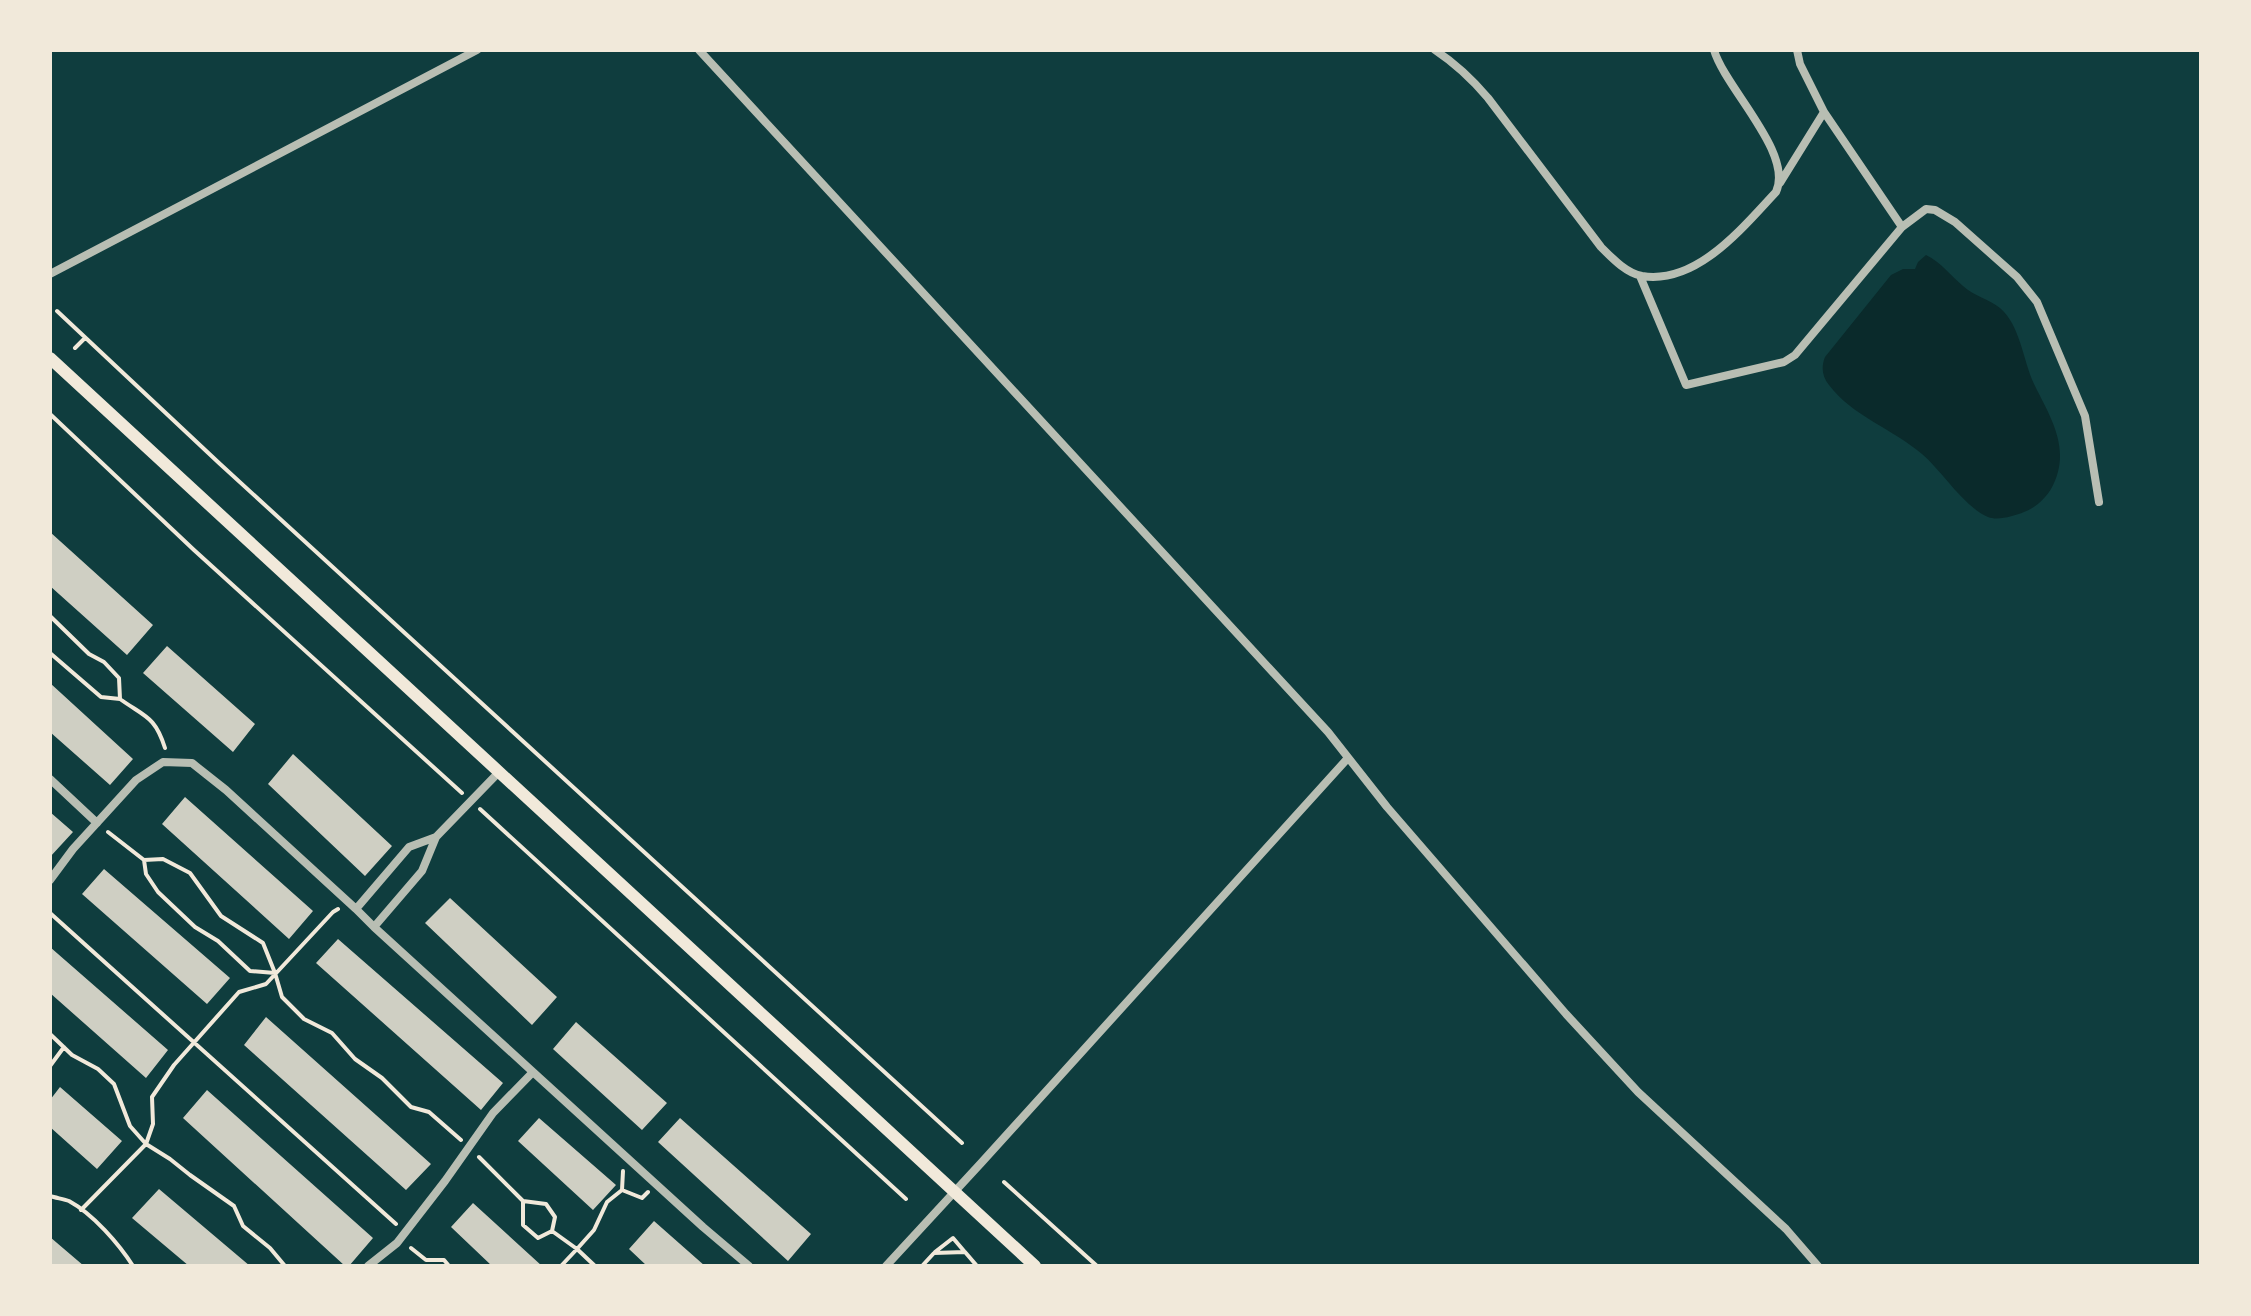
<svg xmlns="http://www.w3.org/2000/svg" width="2251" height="1316" viewBox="0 0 2251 1316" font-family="'Varela Round',sans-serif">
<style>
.water{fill:#0a2a2b}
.building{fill:#cfcfc3}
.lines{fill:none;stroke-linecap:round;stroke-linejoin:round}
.path{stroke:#f1e9da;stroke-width:4}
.minor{stroke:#b8beb3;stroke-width:8}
.secondary{stroke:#f1e9da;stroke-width:12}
</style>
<rect width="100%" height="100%" fill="#0f3d3e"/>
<!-- water -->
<path class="water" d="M 1926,255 C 1941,262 1951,276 1963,286 C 1974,296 1989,299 2000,308 C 2021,326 2023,362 2035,386 C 2052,420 2072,451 2051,489 C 2045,499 2035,508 2024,512 C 2014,516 1998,521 1988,517 C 1964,507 1942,471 1922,454 C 1893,429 1852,416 1829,385 C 1822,376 1821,367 1825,357 L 1891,275 L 1903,269 L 1915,269 L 1918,262 Z"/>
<!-- building -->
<path class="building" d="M 50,532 L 153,625 L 127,655 L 50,586 Z
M 167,646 L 255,724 L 233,752 L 143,673 Z
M 50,683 L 133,759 L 110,785 L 50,732 Z
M 293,754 L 392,846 L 365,876 L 268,784 Z
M 185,797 L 313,911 L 289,939 L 162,824 Z
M 50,812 L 73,832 L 50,857 Z
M 104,869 L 230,978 L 207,1004 L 82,894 Z
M 450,898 L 557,997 L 532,1025 L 425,923 Z
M 338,939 L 503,1083 L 481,1110 L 316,963 Z
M 50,947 L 168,1050 L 146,1078 L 50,993 Z
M 266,1017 L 431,1164 L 406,1190 L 244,1045 Z
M 576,1022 L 667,1103 L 642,1130 L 553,1049 Z
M 60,1087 L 122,1141 L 97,1169 L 50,1127 L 50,1100 Z
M 207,1090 L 373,1238 L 349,1266 L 345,1266 L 183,1118 Z
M 539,1118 L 616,1185 L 593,1210 L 518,1141 Z
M 680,1118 L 811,1234 L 788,1261 L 658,1142 Z
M 159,1189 L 250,1266 L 189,1266 L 132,1218 Z
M 473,1203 L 542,1266 L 492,1266 L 451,1227 Z
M 654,1221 L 705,1266 L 647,1266 L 629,1249 Z
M 50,1237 L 84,1266 L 50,1266 Z"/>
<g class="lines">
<!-- path -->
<path class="path" d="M 57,311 L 219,463 L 962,1143
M 75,348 L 85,338
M 50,414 L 194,550 L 462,793
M 50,616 L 89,654 L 104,662 L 119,678 L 120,699 C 145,717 155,716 165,748
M 50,653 L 101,697 L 120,699
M 480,809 L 906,1199
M 108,832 L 144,860 L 163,859 L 190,873 L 221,916 L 263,943 L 275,973 L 282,997 L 304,1019 L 332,1033 L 355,1059 L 382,1078 L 411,1107 L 429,1112 L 461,1140
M 144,860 L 146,874 L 158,892 L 195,927 L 218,941 L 250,971 L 275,973
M 50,913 L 396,1224
M 50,1034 L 72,1055 L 98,1069 L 114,1084 L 130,1126 L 146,1144 L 170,1159 L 190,1175 L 234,1206 L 243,1226 L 270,1248 L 285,1266
M 50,1066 L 64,1047
M 479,1157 L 523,1201 L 523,1225 L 538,1238 L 552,1231 L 577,1249 L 594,1230 L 607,1202 L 622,1190 L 623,1171
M 1004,1182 L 1097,1266
M 622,1190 L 642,1198 L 648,1192
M 50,1196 C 56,1198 64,1199 69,1201 C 93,1214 119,1244 133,1266
M 523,1201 L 546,1204 L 555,1217 L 552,1231
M 81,1210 L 146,1144 L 153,1124 L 152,1097 L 174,1065 L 239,992 L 266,984 L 333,912 L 338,909
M 411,1248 L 426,1260 L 444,1260 L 449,1266
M 935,1252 L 953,1238 L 964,1251
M 561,1266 L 577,1249 L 595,1266
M 922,1266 L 934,1253 L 965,1252 L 977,1266"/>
<!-- minor -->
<path class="minor" d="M 699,50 L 1328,732 L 1387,807 L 1566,1014 L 1638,1092 L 1786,1229 L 1818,1266
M 1435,50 C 1456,64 1472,79 1488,98 L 1601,247 C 1612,258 1626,273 1642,276 C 1697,285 1743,227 1776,192 C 1794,153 1725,88 1714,50
M 1797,50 L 1800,64 L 1824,112
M 1780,183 L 1824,112 L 1902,227
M 50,274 L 477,50
M 1640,276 L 1686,385 L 1784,362 L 1795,355 L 1902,227 L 1926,209 L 1935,210 L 1955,222 L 2017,277 L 2037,302 L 2085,416 L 2099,502
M 50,779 L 97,823
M 436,837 L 422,871 L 374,927 L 356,909 L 409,847 L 436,837 L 499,772
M 50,880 L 73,849 L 136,780 L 163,762 L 192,763 L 226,790 L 356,909
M 374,927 L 533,1072
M 368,1266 L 397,1243 L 445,1181 L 493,1113 L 533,1072 L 703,1227 L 749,1266
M 886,1266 L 982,1162 L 1348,758"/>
<!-- secondary -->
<path class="secondary" d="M 50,358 L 1035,1266"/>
</g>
<!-- border -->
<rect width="2251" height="1316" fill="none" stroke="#f1e9da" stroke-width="104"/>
</svg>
